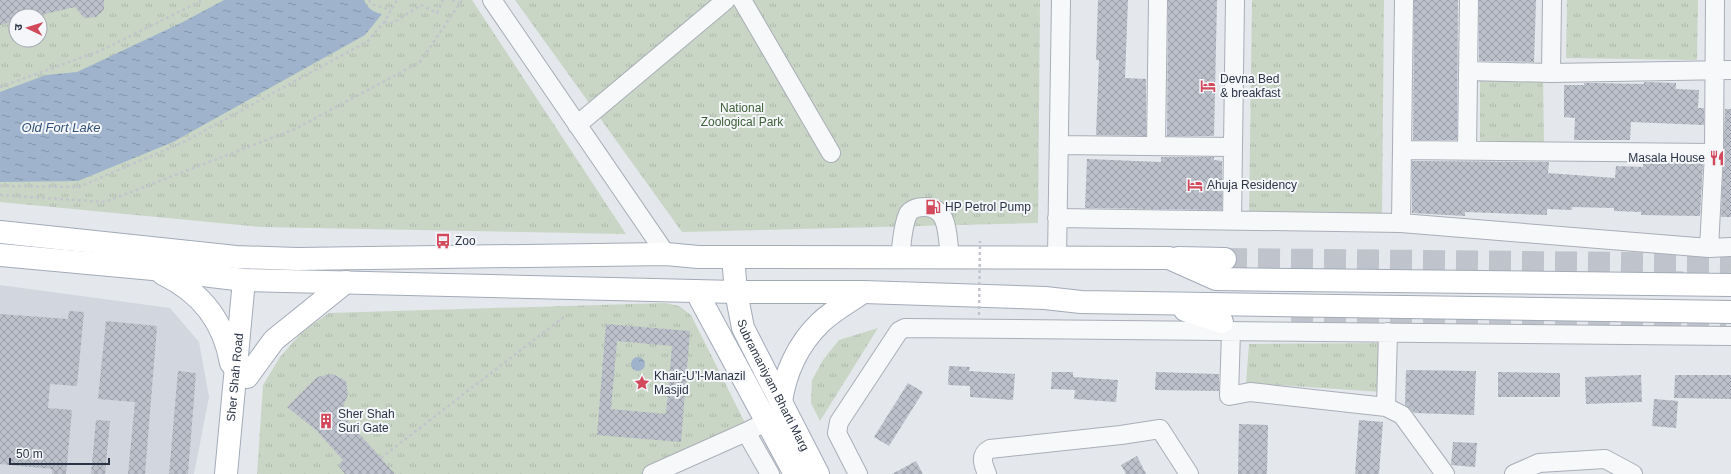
<svg xmlns="http://www.w3.org/2000/svg" width="1731" height="474" viewBox="0 0 1731 474" font-family="Helvetica,'Noto Sans Devanagari',sans-serif">
<style>
.built{fill:#d2d6de}
.grass{fill:url(#grass-tufts);fill-rule:evenodd}
.water{fill:url(#water-ripples)}
.building{fill:url(#building-cross-hatch);fill-rule:evenodd}
.lines{fill:none;stroke-linecap:round;stroke-linejoin:round}
.major-tunnel{stroke:#bfc3cb;stroke-width:22;stroke-dasharray:22 11;stroke-linecap:butt}
.minor-casing{stroke:#a9aeb7;stroke-width:20}
.major-casing{stroke:#a3abb8;stroke-width:24}
.path{stroke:#c2c5cb;stroke-width:2.5;stroke-dasharray:3 3;stroke-linecap:butt}
.minor{stroke:#f7f8fa;stroke-width:18}
.major{stroke:#fff;stroke-width:22}
.path-bridge{stroke:#c2c5cb;stroke-width:2.5;stroke-dasharray:3 3;stroke-linecap:butt}
.labels{text-anchor:middle;stroke-width:4;stroke-linejoin:round;paint-order:stroke}
.poi-label{font-size:12px;fill:#2b3445;stroke:#f4f6f9;text-anchor:start}
.park-label{font-size:12px;fill:#3f6138;stroke:#f4f6f9}
.street-label{font-size:12px;fill:#2b3445;stroke:#f4f6f9}
.water-label{font-size:13px;font-style:italic;fill:#34527a;stroke:#f4f6f9}
</style>
<defs>
<pattern id="grass-tufts" width="24" height="20" patternUnits="userSpaceOnUse"><rect width="24" height="20" fill="#c9d6c5"/><path d="M3 7l-1-3M5 7V3M7 7l1-3M15 17l-1-3M17 17v-4M19 17l1-3" fill="none" stroke="#adb8ab"/></pattern>
<pattern id="water-ripples" width="26" height="14" patternUnits="userSpaceOnUse"><rect width="26" height="14" fill="#9fb4cc"/><path d="M2 4q2-2 4 0t4 0M15 11q2-2 4 0t4 0" fill="none" stroke="#8293a7"/></pattern>
<pattern id="building-cross-hatch" width="8" height="8" patternUnits="userSpaceOnUse"><rect width="8" height="8" fill="#bbc0ca"/><path d="M0 0l8 8M0 8l8-8" fill="none" stroke="#989da6"/></pattern>
</defs>
<rect width="100%" height="100%" fill="#e4e7ec"/>
<!-- built -->
<path class="built" d="M 0,285 L 170,308 L 199,342 L 209,397 L 194,474 L 0,474 Z"/>
<!-- grass -->
<path class="grass" d="M 0,0 L 472,0 L 626,234 L 260,227 L 0,202 ZM 16,16 L 40,16 L 40,40 L 16,40 Z
M 515,0 L 1040,0 L 1038,223 L 682,232 Z
M 1252,0 L 1384,0 L 1382,215 L 1249,214 Z
M 1567,0 L 1698,0 L 1697,60 L 1566,58 Z
M 1480,77 L 1543,77 L 1544,148 L 1480,148 Z
M 665,303 L 679,306 L 691,315 L 745,423 L 643,474 L 257,474 L 263,385 L 280,357 L 303,331 L 329,313 Z
M 878,328 L 820,421 L 811,403 L 812,380 L 823,360 L 839,340 Z
M 1383,343 L 1382,392 L 1246,383 L 1249,344 Z"/>
<!-- water -->
<path class="water" d="M 224,0 L 364,0 C 368,9 373,12 382,14 L 365,35 L 173,142 L 78,181 L 0,182 L 0,92 L 46,75 L 77,72 L 183,22 Z
M631 364a7 7 0 1 1 14 0a7 7 0 1 1-14 0Z"/>
<!-- building -->
<path class="building" d="M 0,0 L 104,0 L 104,10 L 96,17 L 84,18 L 75,7 L 36,16 L 16,16 L 16,21 L 0,25 Z
M 1098,0 L 1128,0 L 1125,78 L 1146,79 L 1146,136 L 1096,135 L 1099,60 L 1096,60 Z
M 1168,0 L 1217,0 L 1214,136 L 1167,136 Z
M 1414,0 L 1458,0 L 1457,140 L 1413,140 Z
M 1479,0 L 1536,0 L 1534,62 L 1479,61 Z
M 1644,82 L 1676,83 L 1676,89 L 1699,90 L 1698,108 L 1704,108 L 1704,125 L 1631,122 L 1630,140 L 1574,140 L 1575,118 L 1564,117 L 1564,85 L 1584,85 L 1584,83 L 1593,83 L 1644,84 Z
M 1725,109 L 1731,109 L 1731,217 L 1721,217 Z
M 1161,157 L 1214,157 L 1214,160 L 1222,161 L 1222,210 L 1085,208 L 1087,159 L 1161,162 Z
M 1412,161 L 1549,162 L 1548,173 L 1615,178 L 1616,166 L 1643,167 L 1643,163 L 1703,163 L 1700,216 L 1641,215 L 1641,212 L 1614,211 L 1614,208 L 1572,207 L 1572,210 L 1547,209 L 1547,215 L 1465,212 L 1465,216 L 1412,213 Z
M 69,311 L 84,312 L 77,386 L 50,384 L 48,408 L 72,410 L 66,474 L 52,474 L 52,469 L 0,464 L 0,314 L 68,319 Z
M 106,321 L 157,326 L 145,474 L 128,474 L 135,402 L 98,399 Z
M 606,324 L 690,331 L 681,442 L 597,435 ZM 617,341 L 672,346 L 666,414 L 611,409 Z
M 949,366 L 970,367 L 969,371 L 1015,374 L 1013,400 L 970,397 L 970,386 L 948,385 Z
M 1406,370 L 1476,371 L 1474,415 L 1414,413 L 1405,405 Z
M 178,371 L 196,373 L 188,474 L 169,474 Z
M 1052,372 L 1073,372 L 1073,377 L 1118,380 L 1116,402 L 1074,399 L 1075,390 L 1051,389 Z
M 1156,372 L 1219,374 L 1219,391 L 1155,390 Z
M 1498,372 L 1560,373 L 1560,397 L 1498,397 Z
M 333,374 L 346,381 L 348,395 L 340,412 L 395,474 L 345,474 L 338,465 L 343,460 L 316,430 L 287,407 L 317,377 Z
M 1641,375 L 1642,402 L 1586,404 L 1585,377 Z
M 1675,375 L 1731,375 L 1731,399 L 1674,398 Z
M 908,383 L 923,392 L 889,446 L 874,437 Z
M 1654,399 L 1678,401 L 1676,428 L 1652,426 Z
M 96,420 L 110,421 L 105,474 L 91,474 Z
M 1359,420 L 1383,422 L 1379,474 L 1355,474 Z
M 1239,424 L 1268,425 L 1267,474 L 1238,474 Z
M 1453,442 L 1477,443 L 1475,467 L 1451,465 Z
M 1137,456 L 1146,474 L 1126,474 L 1121,465 Z
M 916,461 L 923,474 L 892,474 Z"/>
<g class="lines">
<!-- major-tunnel -->
<path class="major-tunnel" d="M 1225,259 L 1731,264
M 1291,323 L 1649,325 L 1726,328
M 1670,326 L 1673,265"/>
<!-- minor casing -->
<g class="minor-casing">
<path id="minor" d="M 492,0 L 666,254
M 742,0 L 831,153
M 1468,71 L 1551,73 L 1731,70
M 1551,73 L 1552,0
M 577,125 L 726,0
M 1059,145 L 1233,147
M 1156,146 L 1158,0
M 1402,150 L 1714,153
M 1467,150 L 1469,0
M 1057,218 L 1401,223 L 1709,248 L 1731,247
M 1232,220 L 1235,0
M 1401,223 L 1404,0
M 1709,248 L 1714,153 L 1715,0
M 900,257 C 902,244 902,227 908,214 C 911,209 918,207 924,207 C 950,206 947,238 950,257
M 1057,257 L 1061,0
M 1231,331 L 1229,396 L 1250,392 L 1386,407 L 1402,415 L 1445,474
M 1386,407 L 1388,332
M 746,432 L 770,474
M 652,474 L 746,432 L 778,416
M 858,474 L 837,433 L 839,422 L 899,331 L 905,328 L 1731,336
M 987,474 C 983,464 979,455 990,449 L 1121,435 L 1160,429 L 1189,474
M 1514,474 L 1539,463 L 1605,459 L 1633,474"/>
</g>
<!-- major casing -->
<g class="major-casing">
<g id="major">
<path d="M 0,232 L 236,257 L 297,259 L 666,254 L 698,257 L 775,257 L 1169,258 L 1216,279 L 1731,285"/>
<path d="M 0,255 L 153,269 L 244,280 L 736,292 L 863,292 L 1045,298 L 1081,302 L 1731,312"/>
<path id="s1" d="M 733,257 L 736,292 L 743,328 L 818,474"/>
<path d="M 1178,258 L 1225,259"/>
<path d="M 163,274 C 201,292 224,322 231,363"/>
<path d="M 696,291 L 795,474"/>
<path d="M 1185,310 L 1222,322"/>
<path d="M 247,377 L 274,340 L 346,282"/>
<path d="M 781,402 C 785,373 798,344 820,323 C 832,311 849,302 863,292"/>
<path id="s2" d="M 226,474 L 244,280"/>
</g>
</g>
<!-- path -->
<path class="path" d="M 369,0 L 371,4 L 391,10
M 452,0 L 459,3
M 384,22 L 393,23 L 421,5 L 437,13 L 443,0
M 0,87 L 100,51 L 203,0
M 0,186 L 79,187 L 184,142 L 368,41 L 384,22 L 397,0
M 0,195 L 105,202 L 295,129 L 420,62 L 462,0
M 381,458 L 565,316"/>
<!-- minor -->
<use href="#minor" class="minor"/>
<!-- major -->
<use href="#major" class="major"/>
<!-- path-bridge -->
<path class="path-bridge" d="M 979,315 L 980,241"/>
</g>
<!-- icons -->
<defs>
<g id="hotel-bare" transform="scale(1.2)"><path d="M-6-4.5h1.5V1H6V5H4.5V3h-9V5H-6ZM-4 0a1.8 1.8 0 1 1 3.6 0ZM.5 0V-2.5h3Q6-2.5 6 0Z" fill="#d1495b" stroke="#f4f6f9" stroke-width="2.5" paint-order="stroke"/></g>
<g id="restaurant-bare" transform="scale(1.2)"><path d="M-5-6h1v4h1v-4h1v4h1v-4h1v5L-1.5 .5V6h-2V.5L-5-1ZM5-6V6H3V1.5H1.5Q1.5-4 5-6Z" fill="#d1495b" stroke="#f4f6f9" stroke-width="2.5" paint-order="stroke"/></g>
<g id="fuel-bare" transform="scale(1.2)"><path d="M-5.5-6h7V0h2V4h1.3V-2.5L3-4.5l.8-.8L6-3V5H2.5V1h-1V6h-7ZM-4.2-4.7v3.2H.2V-4.7Z" fill="#d1495b" stroke="#f4f6f9" stroke-width="2.5" paint-order="stroke"/></g>
<g id="bus-bare" transform="scale(1.2)"><path d="M-5-6H5V4H4V6H2V4H-2V6H-4V4H-5ZM-3.5-4V0h7V-4ZM-3.5 1.2v1.5H-2V1.2ZM2 1.2v1.5H3.5V1.2Z" fill="#d1495b" stroke="#f4f6f9" stroke-width="2.5" paint-order="stroke"/></g>
<g id="sight-bare" transform="scale(1.2)"><path d="M0-6L1.8-2.2L6-1.7L2.9 1.2L3.7 5.4L0 3.3L-3.7 5.4L-2.9 1.2L-6-1.7L-1.8-2.2Z" fill="#d1495b" stroke="#f4f6f9" stroke-width="2.5" paint-order="stroke"/></g>
<g id="building-bare" transform="scale(1.2)"><path d="M-4-6H4V6H1V3H-1V6H-4ZM-2.5-4.3h1.7v1.8h-1.7ZM.8-4.3h1.7v1.8H.8ZM-2.5-1h1.7V.8h-1.7ZM.8-1h1.7V.8H.8Z" fill="#d1495b" stroke="#f4f6f9" stroke-width="2.5" paint-order="stroke"/></g>
</defs>
<g fill-rule="evenodd">
<use href="#hotel-bare" x="1208" y="86"/>
<use href="#restaurant-bare" x="1717" y="158"/>
<use href="#hotel-bare" x="1195" y="185"/>
<use href="#fuel-bare" x="933" y="207"/>
<use href="#bus-bare" x="443" y="241"/>
<use href="#sight-bare" x="642" y="383"/>
<use href="#building-bare" x="326" y="421"/>
</g>
<g class="labels">
<!-- poi labels -->
<g class="poi-label">
<text x="1220" y="83">Devna Bed<tspan x="1220" dy="14">&amp; breakfast</tspan></text>
<text x="1705" y="162" text-anchor="end">Masala House</text>
<text x="1207" y="189">Ahuja Residency</text>
<text x="945" y="211">HP Petrol Pump</text>
<text x="455" y="245">Zoo</text>
<text x="654" y="380">Khair-U’l-Manazil<tspan x="654" dy="14">Masjid</tspan></text>
<text x="338" y="418">Sher Shah<tspan x="338" dy="14">Suri Gate</tspan></text>
</g>
<!-- park labels -->
<g class="park-label">
<text x="742" y="112">National<tspan x="742" dy="14">Zoological Park</tspan></text>
</g>
<!-- street labels -->
<g class="street-label">
<text dy="4" stroke="none"><textPath href="#s2" startOffset="97">Sher Shah Road</textPath></text>
<text dy="4" stroke="none"><textPath href="#s1" startOffset="136">Subramaniyam Bharti Marg</textPath></text>
</g>
<!-- water labels -->
<g class="water-label">
<text x="61" y="132">Old Fort Lake</text>
</g>
</g>
<!-- north arrow -->
<g transform="translate(28 28) rotate(274)"><circle r="19" fill="#f4f6f9" stroke="#a4a8b1"/>
<path d="M0-3L7 15L0 10L-7 15Z" fill="#d1495b"/>
<text y="-6" font-size="11" font-weight="bold" text-anchor="middle" fill="#2b3445">उ</text>
</g>
<!-- scale -->
<path d="M10 458v6h99v-6" fill="none" stroke="#2b3445" stroke-width="2"/>
<text x="16" y="458" font-size="12" fill="#2b3445" stroke="#f4f6f9" stroke-width="3" paint-order="stroke">50 m</text>
</svg>
